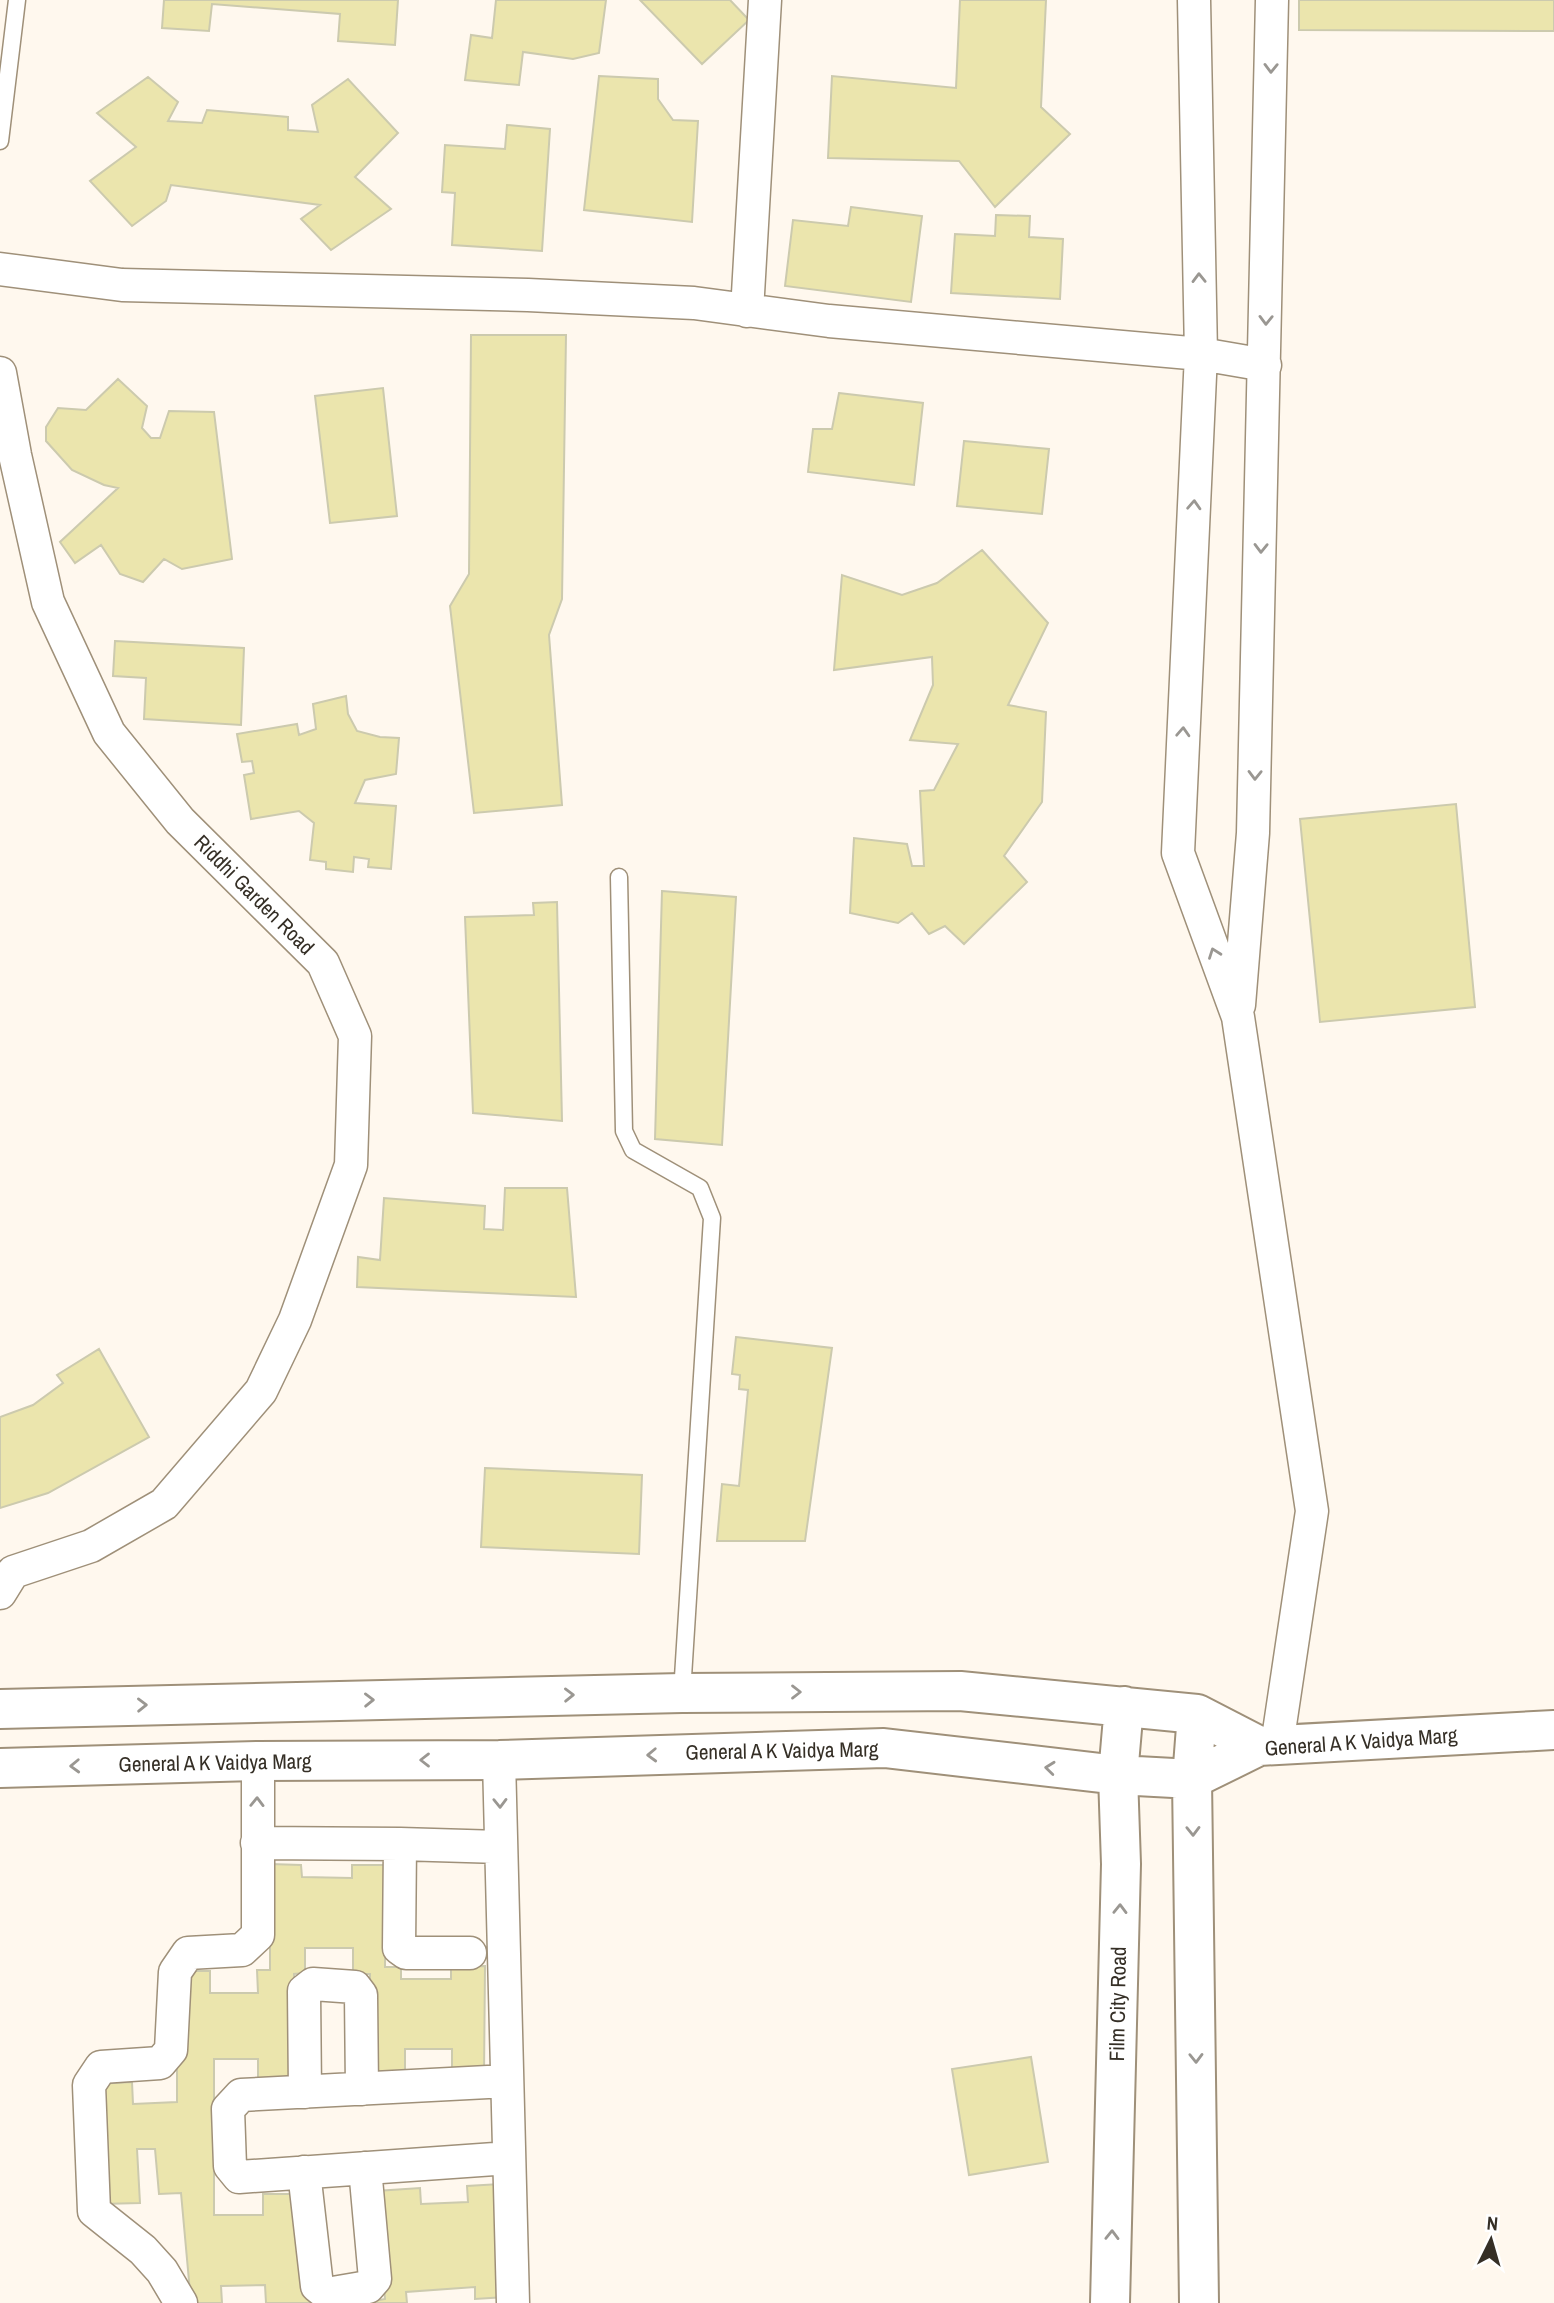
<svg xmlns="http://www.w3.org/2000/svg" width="1554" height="2303" viewBox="0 0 1554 2303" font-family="'Archivo Narrow',sans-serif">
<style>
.building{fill:#ebe5ad;stroke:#cccaae;stroke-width:2}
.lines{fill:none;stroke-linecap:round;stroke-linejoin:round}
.lane-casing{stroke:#9f9079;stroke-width:19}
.street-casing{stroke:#9f9079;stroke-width:35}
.secondary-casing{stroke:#9f9079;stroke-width:42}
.lane{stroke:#fff;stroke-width:16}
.street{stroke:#fff;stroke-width:32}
.secondary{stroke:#fff;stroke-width:38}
.oneway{stroke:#9a9792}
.labels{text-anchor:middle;stroke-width:5;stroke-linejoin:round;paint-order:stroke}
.street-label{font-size:21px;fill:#352f26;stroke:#fff}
</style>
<rect width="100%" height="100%" fill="#fff8ee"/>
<!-- building -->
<path class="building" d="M 164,0 L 398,0 L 395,45 L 338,41 L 340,14 L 212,4 L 209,31 L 162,28 Z
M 496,0 L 606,0 L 599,53 L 573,59 L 523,52 L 519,85 L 465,80 L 471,35 L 492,38 Z
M 640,0 L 730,0 L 749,20 L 702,64 Z
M 960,0 L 1046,0 L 1041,107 L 1070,134 L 995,207 L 959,161 L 828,158 L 832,76 L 956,88 Z
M 1299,0 L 1554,0 L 1554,31 L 1299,30 Z
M 599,76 L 658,79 L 658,99 L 673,120 L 698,121 L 692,222 L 584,210 Z
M 148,77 L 178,102 L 168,121 L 202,123 L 207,110 L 288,117 L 288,130 L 318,132 L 312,105 L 348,79 L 398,133 L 355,177 L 391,209 L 331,250 L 301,219 L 320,205 L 171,185 L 166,201 L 132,226 L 90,181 L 136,147 L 97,113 Z
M 507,125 L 550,129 L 542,251 L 452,245 L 455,193 L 442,192 L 445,145 L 505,149 Z
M 851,207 L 922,216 L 911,302 L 785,286 L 793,220 L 848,226 Z
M 996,215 L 1030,216 L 1029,237 L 1063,239 L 1060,299 L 951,293 L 955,234 L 995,236 Z
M 471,335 L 566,335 L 562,599 L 549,635 L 562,805 L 474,813 L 450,606 L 469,574 Z
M 118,379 L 147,406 L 142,428 L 151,438 L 160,438 L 169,411 L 214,412 L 232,559 L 182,569 L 164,559 L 143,582 L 120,574 L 101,545 L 75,563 L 60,542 L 118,488 L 104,485 L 72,470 L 46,441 L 46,427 L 58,408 L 86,410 Z
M 383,388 L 397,516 L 330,523 L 315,396 Z
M 839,393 L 923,403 L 914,485 L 808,472 L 813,429 L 832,429 Z
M 964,441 L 1049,449 L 1042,514 L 957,506 Z
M 982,550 L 1048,623 L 1008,705 L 1046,712 L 1042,802 L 1004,856 L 1027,882 L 964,944 L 945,926 L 929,934 L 912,913 L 898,923 L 850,913 L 854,838 L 907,844 L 912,866 L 924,866 L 920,791 L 934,790 L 958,744 L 910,740 L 933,685 L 932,657 L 834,670 L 842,575 L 902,595 L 937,583 Z
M 115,641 L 244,648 L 241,725 L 144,719 L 146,678 L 113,676 Z
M 346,696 L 348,714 L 357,731 L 380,737 L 399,738 L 396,774 L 365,780 L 355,803 L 396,806 L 391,869 L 368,867 L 369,859 L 354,857 L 353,872 L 326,869 L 326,862 L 310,860 L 314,823 L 299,811 L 251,819 L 244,775 L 254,773 L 252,761 L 242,762 L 237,734 L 297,724 L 299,735 L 316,729 L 313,704 Z
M 1456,804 L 1475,1007 L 1320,1022 L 1300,819 Z
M 662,891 L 736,897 L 722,1145 L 655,1139 Z
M 557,902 L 562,1121 L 473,1113 L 465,917 L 534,915 L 533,903 Z
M 505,1188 L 567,1188 L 576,1297 L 357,1287 L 358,1257 L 380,1260 L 384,1198 L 485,1206 L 484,1229 L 503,1230 Z
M 736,1337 L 832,1348 L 805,1541 L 717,1541 L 722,1484 L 739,1486 L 748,1390 L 739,1389 L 740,1375 L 732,1374 Z
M 99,1349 L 149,1437 L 48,1493 L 0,1508 L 0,1417 L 33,1405 L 63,1383 L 57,1375 Z
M 485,1468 L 642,1475 L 639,1554 L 481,1547 Z
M 270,1864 L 301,1865 L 302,1877 L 352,1878 L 352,1865 L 386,1865 L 385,1967 L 401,1967 L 401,1979 L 451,1979 L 451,1967 L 485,1966 L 484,2075 L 452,2075 L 452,2049 L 405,2049 L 405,2075 L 369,2075 L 370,1974 L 353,1974 L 353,1948 L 305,1948 L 305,1973 L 294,1974 L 296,2082 L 258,2083 L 258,2059 L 214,2059 L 214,2215 L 263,2215 L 263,2194 L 298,2194 L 323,2303 L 266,2303 L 265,2285 L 221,2286 L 222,2303 L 191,2303 L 181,2193 L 159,2194 L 155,2149 L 137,2149 L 140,2203 L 101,2204 L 95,2084 L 132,2082 L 133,2104 L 177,2102 L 177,1971 L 210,1971 L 210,1993 L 258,1993 L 257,1970 L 270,1970 Z
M 1031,2057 L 1048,2162 L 969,2175 L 952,2069 Z
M 500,2184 L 506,2297 L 475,2299 L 475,2287 L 406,2292 L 407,2303 L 374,2303 L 374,2301 L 385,2299 L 376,2191 L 420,2188 L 421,2204 L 468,2202 L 467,2186 Z"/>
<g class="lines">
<!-- lane casing -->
<g class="lane-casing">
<path id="lane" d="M 0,141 L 17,0
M 619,877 L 624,1131 L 633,1150 L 700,1188 L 712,1218 L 682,1693"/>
</g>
<!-- street casing -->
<g class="street-casing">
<path id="street" d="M 1194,0 L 1201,354 L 1178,853 L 1238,1017 L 1312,1511 L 1277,1745
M 0,269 L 122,285 L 528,295 L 694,303 L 829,321 L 1201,354 L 1265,365
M 747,311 L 765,0
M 0,373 L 15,455 L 48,602 L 109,733 L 180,821 L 323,963 L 355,1036 L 351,1165 L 295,1320 L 261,1391 L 164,1504 L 91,1546 L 13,1572 L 0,1593
M 1239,1005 L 1253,833 L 1272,0
M 499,1760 L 513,2303
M 257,1843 L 400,1844 L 399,1948 L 406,1953 L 470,1953
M 400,1844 L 500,1847
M 507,2081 L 241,2095 L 228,2109 L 230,2166 L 239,2177 L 509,2158
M 305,2092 L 304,1991 L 313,1984 L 355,1987 L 361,1995 L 362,2089
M 304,2172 L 317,2286 L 327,2294 L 368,2287 L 375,2279 L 365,2168
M 181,2303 L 162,2271 L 143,2250 L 94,2211 L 89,2085 L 101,2067 L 160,2063 L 171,2050 L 175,1972 L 188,1953 L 242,1950 L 258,1935 L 258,1761"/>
</g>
<!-- secondary casing -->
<g class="secondary-casing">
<path id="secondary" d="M 0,1709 L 682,1693 L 960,1691 L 1197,1714 L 1259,1746
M 1197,1714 L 1192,1779 L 1199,2303
M 0,1768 L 258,1761 L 499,1760 L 884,1748 L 1118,1775 L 1192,1779 L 1259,1746 L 1554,1730
M 1110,2303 L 1121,1864 L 1118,1775 L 1124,1706"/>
</g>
<!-- lane -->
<use href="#lane" class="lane"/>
<!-- street -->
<use href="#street" class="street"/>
<!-- secondary -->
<use href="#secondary" class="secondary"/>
</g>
<!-- one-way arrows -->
<defs><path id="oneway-chevron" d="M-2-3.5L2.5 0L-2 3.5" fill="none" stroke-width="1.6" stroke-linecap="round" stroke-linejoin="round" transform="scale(1.75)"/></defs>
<g class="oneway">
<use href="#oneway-chevron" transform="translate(1271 68) rotate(91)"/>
<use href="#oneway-chevron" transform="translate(1199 278) rotate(-91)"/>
<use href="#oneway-chevron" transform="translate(1266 320) rotate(91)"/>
<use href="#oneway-chevron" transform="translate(1194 505) rotate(-87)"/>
<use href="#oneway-chevron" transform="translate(1261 548) rotate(91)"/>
<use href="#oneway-chevron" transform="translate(1183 732) rotate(-87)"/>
<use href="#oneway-chevron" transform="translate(1255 775) rotate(91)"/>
<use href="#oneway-chevron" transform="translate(1214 953) rotate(-110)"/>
<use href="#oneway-chevron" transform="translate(796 1692)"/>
<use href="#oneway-chevron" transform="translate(569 1695) rotate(-1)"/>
<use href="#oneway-chevron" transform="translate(369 1700) rotate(-1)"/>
<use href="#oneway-chevron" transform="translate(142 1705) rotate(-1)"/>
<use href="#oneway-chevron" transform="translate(652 1755) rotate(178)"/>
<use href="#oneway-chevron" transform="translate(425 1760) rotate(180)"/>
<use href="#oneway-chevron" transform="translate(75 1766) rotate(178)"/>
<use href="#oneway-chevron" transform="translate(1050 1768) rotate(-174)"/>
<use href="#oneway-chevron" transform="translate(257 1802) rotate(-89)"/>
<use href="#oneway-chevron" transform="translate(500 1803) rotate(89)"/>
<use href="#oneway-chevron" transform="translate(1193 1831) rotate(89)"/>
<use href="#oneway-chevron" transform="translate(1120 1909) rotate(-89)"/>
<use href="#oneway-chevron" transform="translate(1196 2058) rotate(89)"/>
<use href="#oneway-chevron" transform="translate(1112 2235) rotate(-89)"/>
</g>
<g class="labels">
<!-- street labels -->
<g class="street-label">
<text transform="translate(254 895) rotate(45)" y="7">Riddhi Garden Road</text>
<text transform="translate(1361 1742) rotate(-4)" y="7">General A K Vaidya Marg</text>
<text transform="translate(782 1751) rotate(-1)" y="7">General A K Vaidya Marg</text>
<text transform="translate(215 1763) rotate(-1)" y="7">General A K Vaidya Marg</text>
<text transform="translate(1118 2004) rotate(-89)" y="7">Film City Road</text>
</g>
</g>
<!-- north arrow -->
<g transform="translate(1491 2240) rotate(5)" stroke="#ffffff" stroke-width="5" paint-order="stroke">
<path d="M0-5L12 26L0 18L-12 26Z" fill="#352f26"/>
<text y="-10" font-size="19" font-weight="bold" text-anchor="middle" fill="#352f26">N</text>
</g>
</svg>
